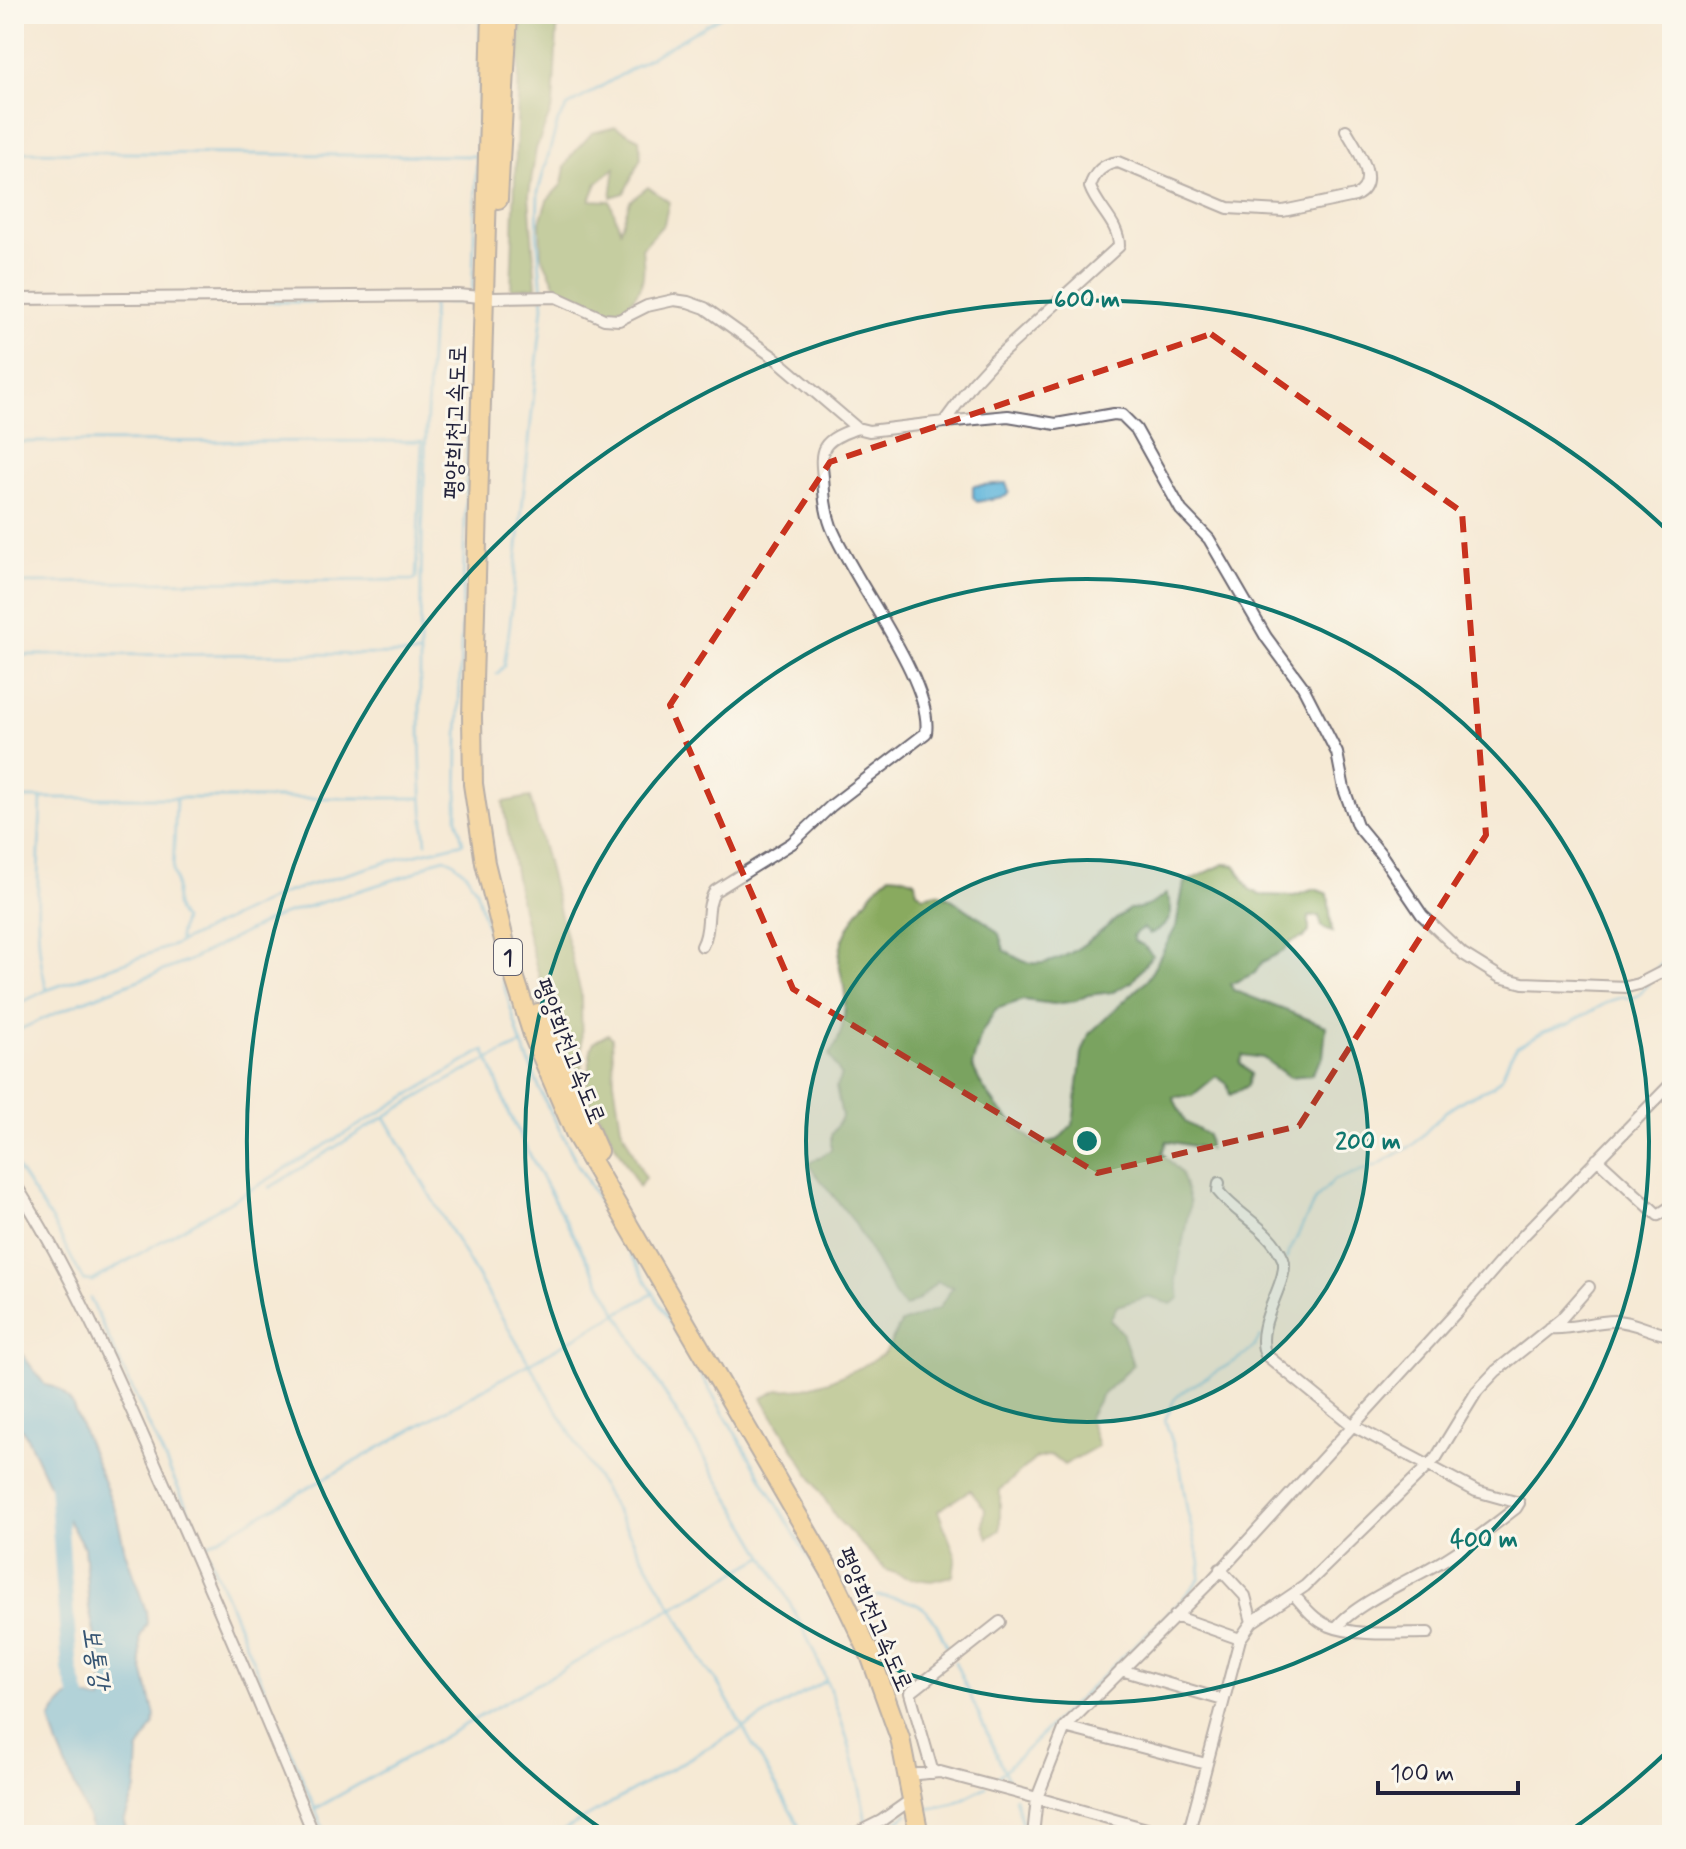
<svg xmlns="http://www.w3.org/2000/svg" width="1686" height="1849" viewBox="0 0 1686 1849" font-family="Mynerve,'Poor Story',sans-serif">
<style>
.forest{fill:#89aa5f;stroke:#56664d;stroke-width:2}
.water{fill:#5eb5db;stroke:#406c8b;stroke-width:2}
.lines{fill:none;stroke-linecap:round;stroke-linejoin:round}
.stream{stroke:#5eb5db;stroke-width:3}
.river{stroke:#5eb5db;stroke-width:16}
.street-casing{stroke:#6c6871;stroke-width:14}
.highway-casing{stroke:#6c6871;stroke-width:22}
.street{stroke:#fff;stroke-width:10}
.highway{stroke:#f4c16a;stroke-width:18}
.marked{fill:none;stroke:#c8321e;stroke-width:6;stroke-dasharray:16 10;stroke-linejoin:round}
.ring{fill:none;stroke:#0f766e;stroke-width:4}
.labels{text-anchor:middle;stroke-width:6;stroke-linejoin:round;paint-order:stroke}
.shield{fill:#fbf7ec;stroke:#636270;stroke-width:2}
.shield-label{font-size:22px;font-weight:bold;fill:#22223b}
.street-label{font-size:24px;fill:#22223b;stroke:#fbf7ec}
.water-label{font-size:26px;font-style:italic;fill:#375573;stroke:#fbf7ec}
.centre{fill:#0f766e;stroke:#fbf7ec;stroke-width:4}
.ring-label{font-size:24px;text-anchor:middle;font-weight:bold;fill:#0f766e;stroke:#fbf7ec;stroke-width:6;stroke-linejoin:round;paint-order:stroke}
</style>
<rect width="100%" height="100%" fill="#fbf7ec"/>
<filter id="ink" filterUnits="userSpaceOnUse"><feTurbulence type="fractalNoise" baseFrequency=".0125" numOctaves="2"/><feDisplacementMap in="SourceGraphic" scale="16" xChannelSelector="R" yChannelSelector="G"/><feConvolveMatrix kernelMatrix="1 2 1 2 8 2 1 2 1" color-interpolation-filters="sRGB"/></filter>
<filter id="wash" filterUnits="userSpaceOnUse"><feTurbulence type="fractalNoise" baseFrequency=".006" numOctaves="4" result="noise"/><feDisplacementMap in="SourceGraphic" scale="32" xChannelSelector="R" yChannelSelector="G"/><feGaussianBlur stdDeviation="1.8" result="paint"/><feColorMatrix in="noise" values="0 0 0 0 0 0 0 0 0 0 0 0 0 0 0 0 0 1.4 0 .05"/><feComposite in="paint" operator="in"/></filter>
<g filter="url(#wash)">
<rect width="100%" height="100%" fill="#f6ead5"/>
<!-- forest -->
<path class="forest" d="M 521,14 L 558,14 L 553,106 L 536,149 L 529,195 L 536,287 L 511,289 Z
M 615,127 L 639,139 L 641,158 L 624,193 L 611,197 L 615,168 L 597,183 L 590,200 L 610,201 L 620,230 L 630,201 L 648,187 L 669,202 L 664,224 L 642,248 C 646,279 644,290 621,311 L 598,310 L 557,288 L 541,255 L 540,222 L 547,200 L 562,184 L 565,167 L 571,156 L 592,133 Z
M 530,797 L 581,993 L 582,1064 L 582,1073 L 578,1079 C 562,1040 546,1002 535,962 C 520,909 512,856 503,802 Z
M 1224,864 L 1235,865 L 1249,889 L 1260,895 L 1294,896 L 1315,889 L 1328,894 L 1332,932 L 1322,927 L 1319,916 L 1309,917 L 1309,932 L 1303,938 L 1291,942 L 1284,951 L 1262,962 L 1255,973 L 1231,984 L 1233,990 L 1326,1026 L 1323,1057 L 1311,1075 L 1289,1077 L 1263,1058 L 1243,1055 L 1240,1063 L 1251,1074 L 1247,1086 L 1230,1095 L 1227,1084 L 1216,1076 L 1192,1096 L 1173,1097 L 1185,1122 L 1208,1135 L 1209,1149 L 1167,1141 L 1162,1153 L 1181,1173 L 1190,1203 L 1176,1279 L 1180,1298 L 1171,1304 L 1147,1297 L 1117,1306 L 1110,1320 L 1122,1332 L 1133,1365 L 1101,1396 L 1089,1417 L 1098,1446 L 1064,1465 L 1051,1455 L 1035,1459 L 1000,1490 L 1000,1530 L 988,1538 L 983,1525 L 985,1509 L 970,1490 L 938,1511 L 956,1556 L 953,1576 L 931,1581 L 908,1578 L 886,1570 L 837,1519 L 762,1398 L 778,1390 L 805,1388 L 829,1381 L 861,1367 L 885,1353 L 901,1323 L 939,1308 L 953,1287 L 937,1282 L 918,1300 L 905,1307 L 896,1297 L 854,1222 L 808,1164 L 831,1150 L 831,1135 L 842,1117 L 836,1087 L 841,1075 L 829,1055 C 841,1040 846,1016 845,996 C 845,984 839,972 839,959 C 840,932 869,892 890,875 L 901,876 L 915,881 L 917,891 L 923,896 L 937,893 L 948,897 L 987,923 L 999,934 L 1004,950 C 1011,954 1019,960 1026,962 C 1062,972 1103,928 1129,909 C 1146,909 1154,903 1166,894 C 1177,914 1169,926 1150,934 L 1143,928 L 1133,935 L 1134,941 L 1143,945 L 1152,955 L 1132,982 L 1113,992 L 1088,995 L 1076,1001 L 1054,1004 L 1023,1000 L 996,1009 L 981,1034 L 972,1066 L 982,1086 L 999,1109 L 1023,1133 L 1038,1144 L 1058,1140 L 1073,1124 L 1082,1053 L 1089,1034 L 1148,979 L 1176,927 L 1184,883 Z
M 608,1034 L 612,1038 L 614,1081 L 621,1127 L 645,1178 L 639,1187 L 586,1093 L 591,1048 L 594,1042 Z"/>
<!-- water -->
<path class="water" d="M 1006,483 L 1009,492 L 1006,496 L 977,502 L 973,497 L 973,486 Z
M 14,1343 L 45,1385 C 59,1386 64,1393 72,1404 L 116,1512 L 125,1551 L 146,1611 L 147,1623 L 140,1637 L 141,1662 L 155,1715 L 154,1724 L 138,1751 L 136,1789 L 124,1822 L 128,1835 L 95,1835 L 58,1746 L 50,1720 C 66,1693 72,1692 101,1701 L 103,1675 L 89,1608 L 84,1547 L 58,1504 L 27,1437 L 14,1417 Z"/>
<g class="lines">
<!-- stream -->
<path class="stream" d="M 14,152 L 477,156
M 247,302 L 472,302
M 14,442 L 422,441
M 14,583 L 413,580 L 416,578 L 422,441
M 14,655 L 420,654
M 497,674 L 504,666 L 510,624 L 543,306 L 537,233 L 538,192 L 558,121 L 568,106 L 725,14
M 14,798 L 422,798
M 41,798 C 40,857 31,934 47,990
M 176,799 L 173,872 C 181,888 169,907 183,919 L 179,936 L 180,942
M 426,843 C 419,779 420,713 420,649 C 421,533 426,417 433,302
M 1653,973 L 1661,964 L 1672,961
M 14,1006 L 47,990 L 174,945 L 284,893 L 397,859 L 463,843 L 457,818 L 458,740 L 478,117 L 480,14 L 476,14
M 14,1032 L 81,1002 L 186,962 L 278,916 L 412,874 L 434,861 L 445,858 L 454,862 L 467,875 L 476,890 L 520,1040 L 544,1099 L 578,1165 L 835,1603
M 385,1117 C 490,1302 603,1482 706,1668 L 716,1680 L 804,1835
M 14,1163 L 52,1221 L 83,1280 L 92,1281 L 264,1182 L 484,1050 C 496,1074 502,1100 514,1123 C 552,1201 597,1277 640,1352 C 726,1501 843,1649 866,1824
M 269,1188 C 351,1138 433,1083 522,1044
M 1286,1259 L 1315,1200 L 1334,1180 L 1377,1165 L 1413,1145 L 1445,1112 L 1465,1099 L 1492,1087 L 1502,1077 L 1510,1057 L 1517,1047 L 1545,1031 L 1570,1023 L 1610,1001 L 1623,997 L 1631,999 L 1639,995 L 1648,984
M 90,1298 L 205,1546 L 326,1835
M 205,1546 L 654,1293
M 877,1596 C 929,1600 931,1612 951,1655
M 955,1662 L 1011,1786
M 992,1782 L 1180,1602 L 1200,1578 L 1200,1562 L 1187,1510 L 1180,1465 L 1165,1420 L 1174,1400 L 1182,1392 L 1245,1355 L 1254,1347 L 1260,1337
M 1015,1797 L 1025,1835
M 315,1809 L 763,1557
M 923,1810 L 955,1803 L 986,1787
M 555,1835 L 825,1681
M 866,1835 L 894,1824 L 907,1814"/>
<!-- river -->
<path class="river" d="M 57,1486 L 70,1670 L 84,1716"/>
</g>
</g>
<g filter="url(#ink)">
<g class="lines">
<!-- street casing -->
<g class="street-casing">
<path id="street" d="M 14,299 L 458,295 L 493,298 L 556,297 L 604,319 L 619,320 L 647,306 L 674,300 L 688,302 L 705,308 L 775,358 L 857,428 L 869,431 L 944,422 L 972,384 L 994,360 L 1119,246 C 1119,223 1098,209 1090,187 C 1094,173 1103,164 1118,162 L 1228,208 L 1283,211 L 1355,196 C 1382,183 1357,149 1346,130
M 944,422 L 1008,416 L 1056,424 L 1114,414 L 1122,415 L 1136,429 L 1181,510 L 1209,539 L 1266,637 L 1303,687 L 1337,753 L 1344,789 L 1357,825 L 1380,853 L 1422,915 L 1463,954 L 1500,977 L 1523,983 L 1627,987 L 1639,984 L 1672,967
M 702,946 C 712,929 704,908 715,891 L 792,843 L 831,806 L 926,733 C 934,682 851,578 831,526 C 825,510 824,494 823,477 C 822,468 820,455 825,447 C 831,437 847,432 857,428
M 1597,1159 L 1658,1215 L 1672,1206
M 14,1182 C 71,1272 113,1368 156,1465 C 210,1588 263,1711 314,1835
M 1219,1183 L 1218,1191 C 1238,1216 1270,1228 1283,1259 C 1291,1279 1252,1326 1266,1355 L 1352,1425 L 1476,1491 L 1519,1503 L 1516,1508 C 1493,1526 1469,1545 1444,1560 C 1418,1576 1354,1604 1337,1627
M 1549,1328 C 1572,1330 1592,1321 1615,1321 C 1635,1321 1652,1334 1672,1335
M 1294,1595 C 1303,1605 1313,1619 1327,1625 C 1356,1637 1397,1633 1428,1633
M 1175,1616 L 1240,1639
M 1252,1622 L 1305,1586 L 1436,1458 L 1477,1391 L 1496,1371 L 1561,1319 L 1589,1287
M 1121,1670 L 1223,1700
M 1065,1727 L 1206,1764
M 933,1773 L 910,1693 L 1000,1622
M 917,1774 L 940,1772 L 1037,1798 L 1065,1727 L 1212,1580 L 1463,1305 L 1520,1239 L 1672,1083
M 853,1835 L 881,1821 L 912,1799
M 1033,1835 L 1037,1798 L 1168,1835
M 1188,1835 L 1240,1639 L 1252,1622 L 1245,1596 L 1220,1569"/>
</g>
<!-- highway casing -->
<g class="highway-casing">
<path id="highway" d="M 492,14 L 472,717 L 473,784 L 485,863 L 509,960 L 534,1038 L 576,1135 L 830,1571 L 869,1652 L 900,1738 L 919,1835
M 498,199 L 508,14
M 538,1013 L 598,1151"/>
</g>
<!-- street -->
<use href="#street" class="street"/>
<!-- highway -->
<use href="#highway" class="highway"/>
</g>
</g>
<!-- marked area -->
<path d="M0 0H1686V1849H0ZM 1211,334 L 1462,512 L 1486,835 L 1299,1126 L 1097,1173 L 793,989 L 670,705 L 830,462 Z" fill="#f6ead5" fill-opacity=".55" fill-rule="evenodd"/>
<path class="marked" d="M 1211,334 L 1462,512 L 1486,835 L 1299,1126 L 1097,1173 L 793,989 L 670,705 L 830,462 Z"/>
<!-- distance rings -->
<circle cx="1087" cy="1141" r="281" fill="#0f766e" fill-opacity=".12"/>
<g class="ring">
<circle cx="1087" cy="1141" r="281"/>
<circle cx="1087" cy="1141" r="562"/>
<path d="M1672 1747A842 842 0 0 1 1564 1835M610 1835A842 842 0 1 1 1672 535"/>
</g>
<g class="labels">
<!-- shield labels -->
<rect class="shield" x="494" y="939" width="28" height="36" rx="6"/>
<g class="shield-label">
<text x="508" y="965">1</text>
</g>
<!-- street labels -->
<g class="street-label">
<text transform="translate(455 422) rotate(-88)" y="8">평양희천고속도로</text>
<text transform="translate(570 1051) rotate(68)" y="8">평양희천고속도로</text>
<text transform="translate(875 1619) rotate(66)" y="8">평양희천고속도로</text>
</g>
<!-- water labels -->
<g class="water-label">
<text transform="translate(97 1658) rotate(81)" y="9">보통강</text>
</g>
</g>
<circle cx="1087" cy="1141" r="12" class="centre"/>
<g class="ring-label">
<text x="1087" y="307">600 m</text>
<text x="1368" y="1149">200 m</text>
<text x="1484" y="1547">400 m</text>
</g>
<!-- margin -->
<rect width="1686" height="1849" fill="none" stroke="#fbf7ec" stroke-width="48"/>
<!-- scale -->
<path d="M1378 1781v12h140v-12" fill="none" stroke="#22223b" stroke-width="4"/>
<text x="1390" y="1781" font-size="24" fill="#22223b" stroke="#fbf7ec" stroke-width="6" paint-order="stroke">100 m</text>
</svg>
